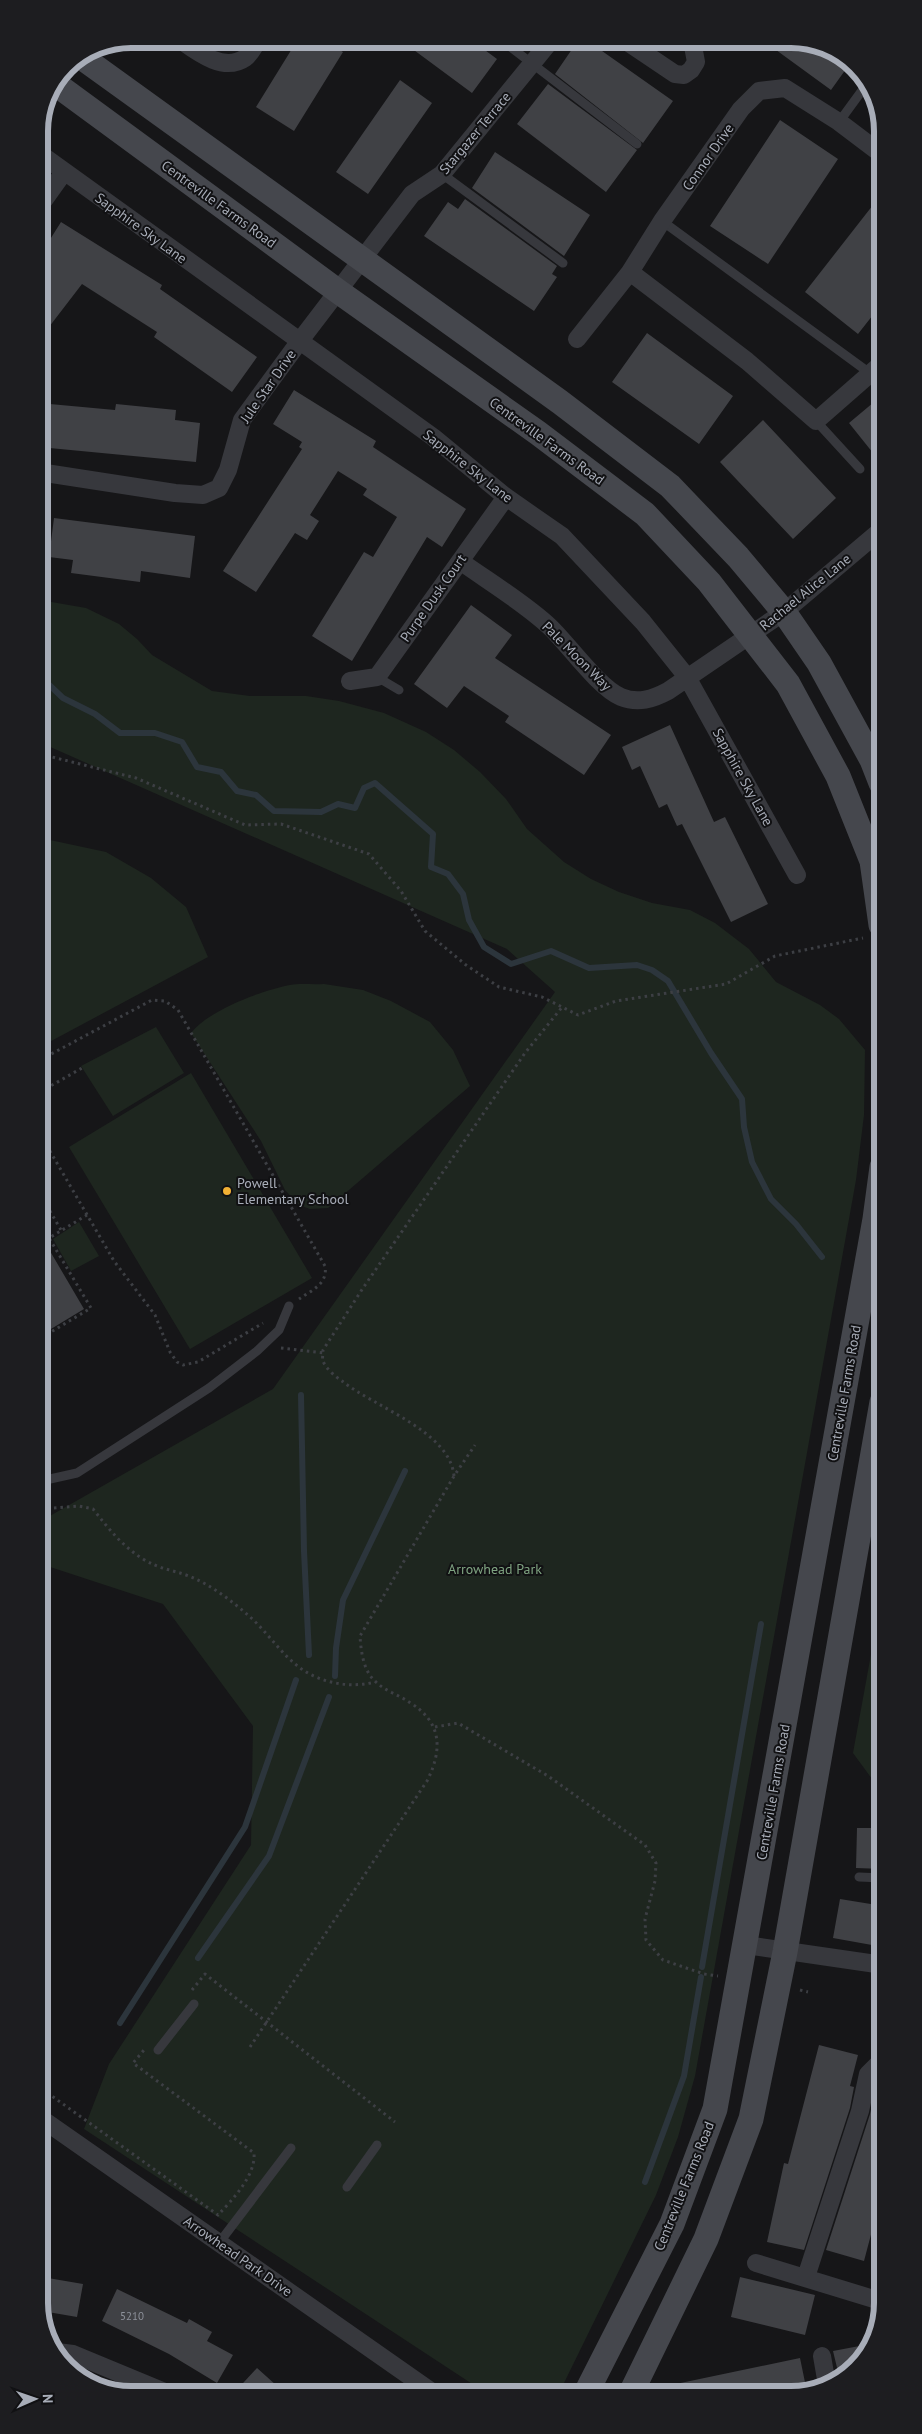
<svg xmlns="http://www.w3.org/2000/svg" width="922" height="2434" viewBox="0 0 922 2434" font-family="'PT Sans',sans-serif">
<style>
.green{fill:#1e261f}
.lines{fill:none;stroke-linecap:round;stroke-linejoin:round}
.stream{stroke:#2c353c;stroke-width:6}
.building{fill:#404145}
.path{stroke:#3d3f44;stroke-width:3;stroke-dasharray:2.5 4;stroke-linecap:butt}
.lane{stroke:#37383d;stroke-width:9}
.street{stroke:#37383d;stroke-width:18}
.secondary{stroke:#45474d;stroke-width:25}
.poi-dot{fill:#f2b134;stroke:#111113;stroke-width:2}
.labels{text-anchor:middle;stroke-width:4;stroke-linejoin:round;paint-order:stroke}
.number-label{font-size:11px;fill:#8e929b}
.street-label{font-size:14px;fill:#a8adb8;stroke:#111113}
.poi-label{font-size:14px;fill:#a8adb8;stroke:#111113;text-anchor:start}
.park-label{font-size:14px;fill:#7fa381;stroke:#111113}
.rim{fill:none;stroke:#a8adb8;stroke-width:6}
</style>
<rect width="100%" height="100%" fill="#161618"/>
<!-- green -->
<path class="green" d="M 40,600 L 86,608 L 119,624 L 137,639 L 152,655 L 212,691 L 250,696 L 306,696 L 339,701 L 384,713 L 426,732 L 454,750 L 480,772 L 506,799 L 527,829 L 564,862 L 591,879 L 619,892 L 652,903 L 690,910 L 715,923 L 749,949 L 776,982 L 820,1005 L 839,1019 L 865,1050 L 864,1115 L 856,1180 L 695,2076 L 678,2137 L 656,2195 L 564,2383 L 557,2393 L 486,2393 L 84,2129 L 109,2064 L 251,1845 L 253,1726 L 163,1604 L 41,1564 L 41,1521 L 273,1389 L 555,992 L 507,949 L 48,746 L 40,746 Z
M 40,840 L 50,840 L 106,852 L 151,878 L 186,907 L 208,957 L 40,1047 Z
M 324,984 L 363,990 L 391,1001 L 430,1022 L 453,1050 L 470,1086 L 328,1208 L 310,1209 L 299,1205 L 285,1190 L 261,1141 L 191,1033 C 209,1010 260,991 290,985 C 301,983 313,985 324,984 Z
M 156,1027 L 184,1073 L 113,1116 L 81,1066 Z
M 191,1073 L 312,1278 L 190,1349 L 69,1147 Z
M 79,1222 L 99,1256 L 71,1271 L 53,1239 Z
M 882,1594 L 882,1784 L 875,1783 L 853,1753 Z"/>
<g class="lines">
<!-- stream -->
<path class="stream" d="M 40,683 L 44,680 L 63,698 L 95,714 L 120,733 L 155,733 L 182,742 L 197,767 L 221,772 L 237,791 L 256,795 L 274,811 L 321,812 L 338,804 L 355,808 L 364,788 L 375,783 L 433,834 L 431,867 L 448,874 L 463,894 L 469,920 L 484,947 L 511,964 L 551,951 L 589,968 L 637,965 L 652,970 L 668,981 L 711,1053 L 742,1099 L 744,1127 L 752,1162 L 771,1199 L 796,1224 L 822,1257
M 301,1395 L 304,1551 L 309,1655
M 335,1676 L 336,1648 L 343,1600 L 405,1471
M 198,1958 L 269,1856 L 329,1697
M 702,1967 L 761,1624
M 120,2023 L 245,1827 L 296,1680
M 645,2182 L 684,2076 L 701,1977"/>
</g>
<!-- building -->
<path class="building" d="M 298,39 L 322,39 L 343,52 L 294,131 L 256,107 Z
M 399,39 L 470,39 L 497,59 L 472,93 Z
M 579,39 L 585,39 L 673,101 L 643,143 L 555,74 Z
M 761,39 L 798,39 L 848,58 L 851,62 L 831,90 Z
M 400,80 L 432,103 L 368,194 L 336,172 Z
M 548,84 L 637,150 L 606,192 L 517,124 Z
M 780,120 L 838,159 L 768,264 L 710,226 Z
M 495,152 L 590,215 L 564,256 L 472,188 Z
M 880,196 L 880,306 L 858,334 L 805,292 Z
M 465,199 L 557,266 L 552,274 L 557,277 L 534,311 L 424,236 L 448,202 L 458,209 Z
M 61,222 L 162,285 L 160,289 L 257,357 L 232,392 L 154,337 L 157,332 L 82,284 L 39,340 L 39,257 Z
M 647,333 L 733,396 L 699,444 L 612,382 Z
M 294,390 L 376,441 L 373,447 L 466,509 L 442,547 L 427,537 L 352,661 L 312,636 L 364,552 L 373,557 L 397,517 L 363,495 L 367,489 L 338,471 L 310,515 L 319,521 L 307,540 L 295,533 L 256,592 L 223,571 L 302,449 L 299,447 L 302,442 L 273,424 Z
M 880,397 L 880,417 L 881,463 L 849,423 Z
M 39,403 L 115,410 L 116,404 L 176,410 L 175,420 L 200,423 L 196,462 L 39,447 Z
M 763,420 L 836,498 L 793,539 L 720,462 Z
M 54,518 L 195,536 L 190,578 L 141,571 L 140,582 L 71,573 L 73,560 L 49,557 Z
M 471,605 L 512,635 L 495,658 L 611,735 L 584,775 L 505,722 L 509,716 L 464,686 L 447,708 L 414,684 Z
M 670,725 L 714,822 L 725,817 L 768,904 L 731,922 L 682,824 L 677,826 L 667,804 L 659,808 L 640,766 L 632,770 L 622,747 Z
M 40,1234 L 84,1309 L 41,1335 Z
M 857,1828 L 883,1828 L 883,1869 L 856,1868 Z
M 840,1899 L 883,1906 L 883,1947 L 833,1938 Z
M 819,2045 L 858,2055 L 850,2086 L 854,2087 L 850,2108 L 804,2250 L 767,2242 L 784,2163 L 788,2164 Z
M 875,2092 L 883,2094 L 883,2189 L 864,2261 L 826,2250 L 870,2114 Z
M 42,2277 L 83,2284 L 77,2317 L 42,2311 Z
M 740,2277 L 815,2295 L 805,2335 L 731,2317 Z
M 117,2289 L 187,2323 L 189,2319 L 212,2332 L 207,2341 L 233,2355 L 217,2383 L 169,2354 L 102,2321 Z
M 870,2344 L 864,2360 L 839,2376 L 833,2351 Z
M 800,2358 L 807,2392 L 672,2393 L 671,2385 Z
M 257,2368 L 286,2394 L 232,2395 Z"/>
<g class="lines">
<!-- path -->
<path class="path" d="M 40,754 L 136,778 L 245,825 L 281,824 L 369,854 L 401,891 L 425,931 L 466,965 L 499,987 L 542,997 L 578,1015 L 616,1001 L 726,984 L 775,956 L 863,938
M 40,1060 L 152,1000 L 165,1001 L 178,1010 L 325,1266 C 328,1284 312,1290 299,1299
M 40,1092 L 82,1068
M 40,1134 L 114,1261 L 155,1315 L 170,1352 L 177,1362 L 183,1365 L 198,1362 L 263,1323
M 40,1194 L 61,1230
M 41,1338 L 91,1308 L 49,1238 L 87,1215
M 281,1348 L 324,1353
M 454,1476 C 450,1431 374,1407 342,1381 C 336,1377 326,1369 323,1361 C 322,1359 323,1353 323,1350 L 363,1288 L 525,1053 L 563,1006
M 41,1509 L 79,1506 L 93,1509 C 108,1528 122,1546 143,1559 C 159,1569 173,1570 189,1576 C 211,1585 232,1601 249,1616 C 272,1636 287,1665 316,1677 C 335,1685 355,1687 375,1682
M 435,1727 L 458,1723 L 548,1776 L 645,1845 L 656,1863 L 655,1881 L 645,1919 L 646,1940 L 663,1960 L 704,1974 L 718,1976
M 192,1990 L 205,1974 L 395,2122
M 800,1990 L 808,1992
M 250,2047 L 427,1781 C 443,1749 442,1722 409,1702 C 399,1695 385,1691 376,1682 C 363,1671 361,1651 360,1636 L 454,1476 L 475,1445
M 42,2089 L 218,2215 C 233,2199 256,2175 254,2153 L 133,2063 L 144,2050"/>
<!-- lane -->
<path class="lane" d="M 500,39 L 637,144
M 839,122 L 866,85
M 442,174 L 563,263
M 662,221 L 871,374
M 816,421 L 860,469
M 377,677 L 399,690
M 41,1481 L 77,1473 L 209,1388 L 257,1351 L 279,1330 L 289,1306
M 859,1877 L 883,1878
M 158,2050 L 194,2004
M 347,2187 L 377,2145
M 219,2243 L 291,2148"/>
<!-- street -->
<path class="street" d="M 179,39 C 196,51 223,73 245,58 C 251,54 255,44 259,39
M 623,39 L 675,74 L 684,75 L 691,70 L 696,62 L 693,46 L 684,39
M 39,153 L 433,437 L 506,497 L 562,536 L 643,622 L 687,677 L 797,875
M 39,207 L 64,172
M 630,272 L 747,361 L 816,421 L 880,365
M 577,339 L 630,272 L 662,221 L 741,109 L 759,91 L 785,88 L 839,122 L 880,153
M 39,472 L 175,493 L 203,495 L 219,488 L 228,470 L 242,420 L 299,342 L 412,194 L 442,174 L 552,39
M 460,561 C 488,581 526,604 550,627 C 569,645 598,687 621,697 C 638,704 653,699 668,691 L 784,612 L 881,530
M 350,681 L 377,677 L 506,497
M 746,1945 L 883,1965
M 42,2119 L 435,2394
M 756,2263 L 880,2301 L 883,2300
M 806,2277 L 860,2111 L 868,2074 L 883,2059
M 57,2352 L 73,2354 L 172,2395
M 822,2356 L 827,2385"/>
<!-- secondary -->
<path class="secondary" d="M 80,56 L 560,402 L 670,486 L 738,557 L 784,612 L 819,663 L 872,760 L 881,783
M 57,85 L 339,292 L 538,433 L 645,514 L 709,582 L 788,684 L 838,776 L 872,861 L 881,925
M 586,2393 L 672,2224 L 715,2109 L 875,1219 L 882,1167
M 631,2393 L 706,2239 L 751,2119 L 785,1952 L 882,1402"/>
</g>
<!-- markers -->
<circle class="poi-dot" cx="227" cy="1191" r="5"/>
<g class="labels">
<!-- number labels -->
<g class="number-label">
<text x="132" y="2320">5210</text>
</g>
<!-- street labels -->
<g class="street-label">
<text transform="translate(475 133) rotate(-50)" y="5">Stargazer Terrace</text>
<text transform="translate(708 157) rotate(-55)" y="5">Connor Drive</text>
<text transform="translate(219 204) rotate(36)" y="5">Centreville Farms Road</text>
<text transform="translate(141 228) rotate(36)" y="5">Sapphire Sky Lane</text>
<text transform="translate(268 386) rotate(-55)" y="5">Jule Star Drive</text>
<text transform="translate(547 441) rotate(36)" y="5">Centreville Farms Road</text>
<text transform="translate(468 466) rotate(38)" y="5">Sapphire Sky Lane</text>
<text transform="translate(805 592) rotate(-39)" y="5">Rachael Alice Lane</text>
<text transform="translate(433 598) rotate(-55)" y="5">Purpe Dusk Court</text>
<text transform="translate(577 656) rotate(45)" y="5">Pale Moon Way</text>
<text transform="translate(743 777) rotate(61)" y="5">Sapphire Sky Lane</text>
<text transform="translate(844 1393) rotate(-80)" y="5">Centreville Farms Road</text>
<text transform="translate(773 1792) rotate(-80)" y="5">Centreville Farms Road</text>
<text transform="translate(684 2186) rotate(-68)" y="5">Centreville Farms Road</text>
<text transform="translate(238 2256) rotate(35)" y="5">Arrowhead Park Drive</text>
</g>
<!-- poi labels -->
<g class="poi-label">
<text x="237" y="1188">Powell<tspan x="237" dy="16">Elementary School</tspan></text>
</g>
<!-- park labels -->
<g class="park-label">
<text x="495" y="1574">Arrowhead Park</text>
</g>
</g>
<!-- crop -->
<path d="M0 0H922V2434H0ZM131 48H791A83 83 0 0 1 874 131V2303A83 83 0 0 1 791 2386H131A83 83 0 0 1 48 2303V131A83 83 0 0 1 131 48Z" fill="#1d1d20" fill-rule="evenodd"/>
<path class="rim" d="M131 48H791A83 83 0 0 1 874 131V2303A83 83 0 0 1 791 2386H131A83 83 0 0 1 48 2303V131A83 83 0 0 1 131 48Z"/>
<!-- north arrow -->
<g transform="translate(35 2399) rotate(88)" stroke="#111113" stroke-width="4" paint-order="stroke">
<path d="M0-4L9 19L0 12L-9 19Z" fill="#a8adb8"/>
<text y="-8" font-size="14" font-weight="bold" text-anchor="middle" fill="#a8adb8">N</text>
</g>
</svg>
